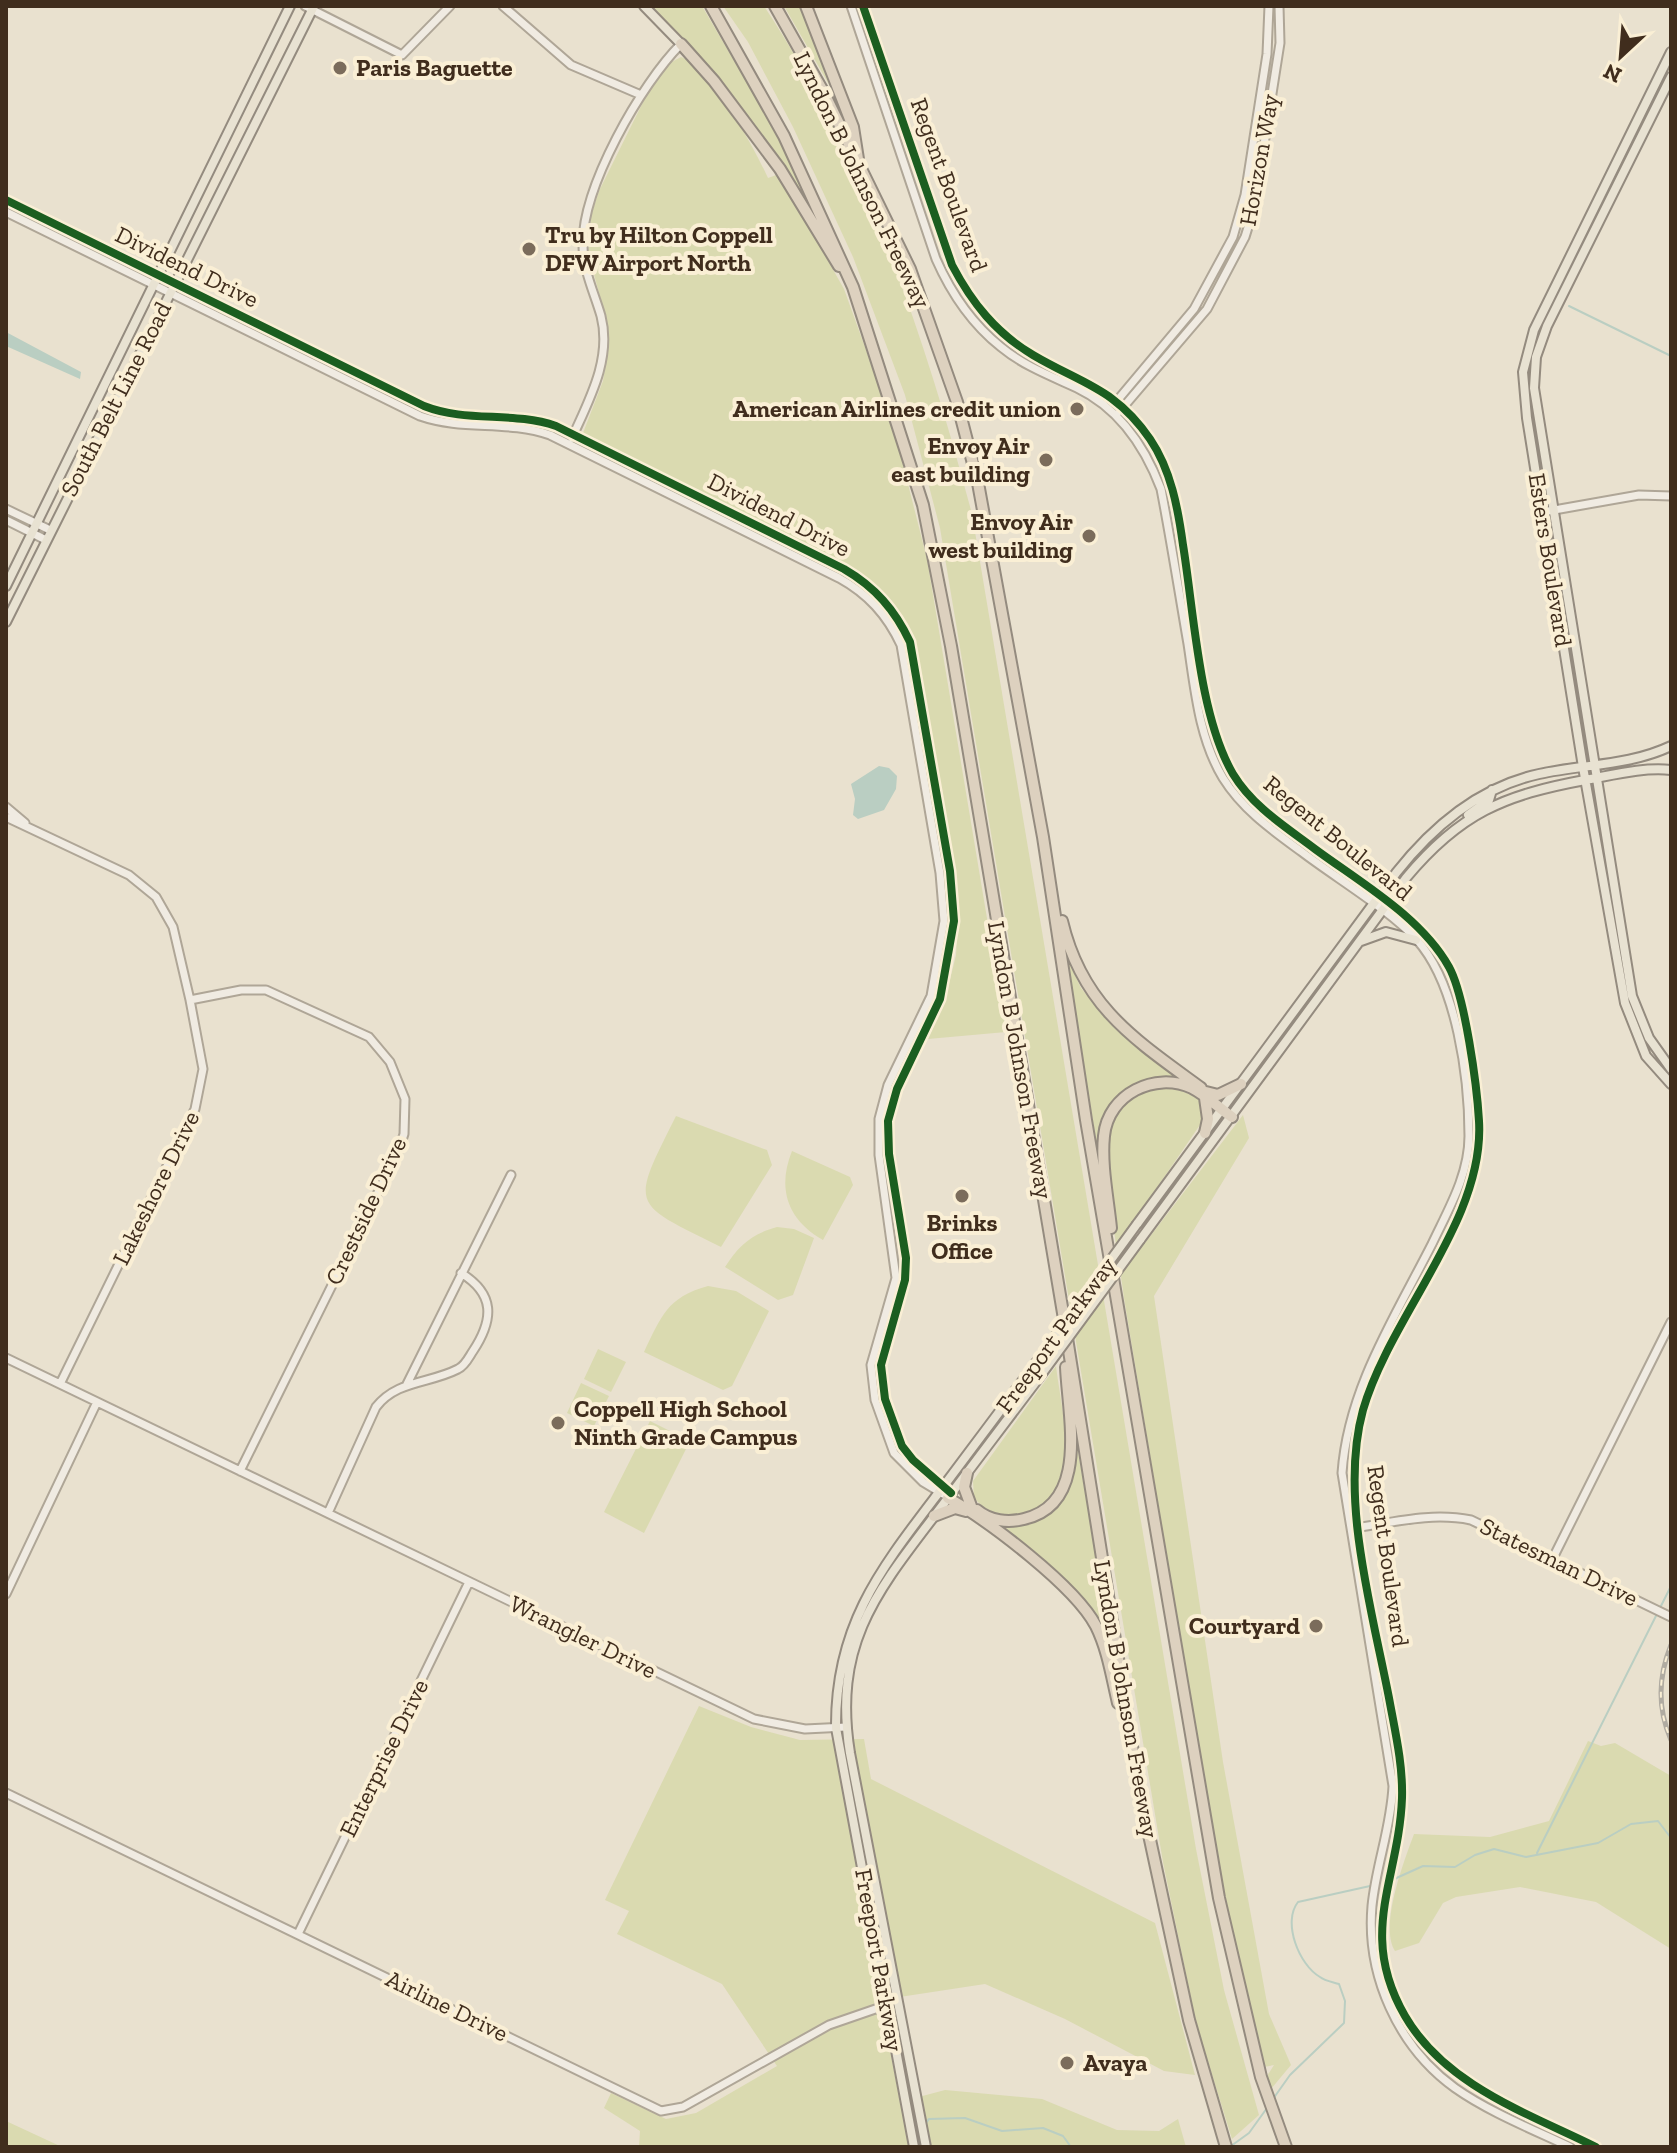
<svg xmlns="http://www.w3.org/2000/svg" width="1677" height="2153" viewBox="0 0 1677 2153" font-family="'Zilla Slab',serif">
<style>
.green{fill:#dadab0}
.water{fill:#bacec2}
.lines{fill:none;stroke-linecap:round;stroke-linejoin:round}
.stream{stroke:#bacec2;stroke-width:2}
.minor-casing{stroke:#afa697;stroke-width:11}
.major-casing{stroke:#948b7f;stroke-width:12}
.highway-casing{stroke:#948b7f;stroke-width:14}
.minor{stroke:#f0ebe2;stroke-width:7}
.major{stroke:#e8e2d2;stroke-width:8}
.highway{stroke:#ddd1bf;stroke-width:10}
.rail-casing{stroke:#b0aba1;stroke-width:5}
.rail{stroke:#faefd5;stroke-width:2;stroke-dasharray:6;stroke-linecap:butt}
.major-bridge-casing{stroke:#948b7f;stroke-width:12;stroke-linecap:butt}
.major-bridge{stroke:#e8e2d2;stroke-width:8}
.cycleway-casing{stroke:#faefd5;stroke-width:13}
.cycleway{stroke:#1b5e20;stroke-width:8}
.poi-dot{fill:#7b6c5b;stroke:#faefd5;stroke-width:3}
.labels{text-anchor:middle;stroke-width:8;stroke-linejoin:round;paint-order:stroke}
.poi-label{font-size:24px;font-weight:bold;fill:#402d1d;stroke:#faefd5;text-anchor:start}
.street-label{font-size:24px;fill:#402d1d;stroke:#faefd5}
</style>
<rect width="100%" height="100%" fill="#e9e1cf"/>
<!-- green -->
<path class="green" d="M 651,6 L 702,6 L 778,136 L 816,219 L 730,92 Z
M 723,6 L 764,6 C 866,160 925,337 972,514 L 1196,1849 L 1224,1990 L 1259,2115 L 1232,2139 L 1196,2023 L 1163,1862 L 940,528 L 905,395 L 853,257 L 793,127 L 748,42 Z
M 784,6 L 803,6 L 838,93 L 835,95 Z
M 681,57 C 710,67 755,149 768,178 L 779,174 L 844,289 L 893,425 L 927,559 L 1006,1032 L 928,1039 L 945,1000 L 956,955 L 958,918 L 956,881 L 916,646 L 908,624 L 891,600 L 840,561 L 583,433 L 603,381 L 608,349 L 607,323 L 588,252 L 591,215 L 599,191 L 651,86 L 666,65 Z
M 1064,952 L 1081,988 L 1104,1016 L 1189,1082 L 1171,1079 L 1112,1106 L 1100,1163 Z
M 1160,1087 L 1175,1088 L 1198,1098 L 1204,1119 L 1128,1230 L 1145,1243 L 1243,1115 L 1249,1138 L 1154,1296 L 1223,1762 L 1269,2014 L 1291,2065 L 1271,2089 L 1267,2076 L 1274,2065 L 1264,2067 L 1229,1932 L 1124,1298 C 1119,1258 1099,1157 1112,1123 C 1120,1102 1138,1091 1160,1087 Z
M 676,1116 L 767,1150 L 772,1165 L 721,1247 C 630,1202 630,1208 676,1116 Z
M 792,1151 L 850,1177 L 853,1185 L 823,1240 C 787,1220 777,1188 792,1151 Z
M 777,1227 L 794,1229 L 814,1238 L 793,1295 L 778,1300 L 725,1267 C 739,1245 752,1234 777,1227 Z
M 708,1286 L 736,1291 L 769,1311 L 732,1386 L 723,1390 L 644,1352 C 661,1317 667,1297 708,1286 Z
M 598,1349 L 626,1362 L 611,1392 L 584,1379 Z
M 1056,1366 C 1061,1410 1089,1509 1018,1514 C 1000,1516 986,1512 974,1498 L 973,1481 Z
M 581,1383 L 609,1396 L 594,1426 L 567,1413 Z
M 650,1421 L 690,1441 L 644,1533 L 604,1512 Z
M 1073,1440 L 1076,1440 L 1112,1652 L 1082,1597 L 994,1522 L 1013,1524 L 1063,1497 L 1075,1468 Z
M 699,1706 L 751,1727 L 800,1740 L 864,1739 L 871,1779 L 1155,1923 L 1195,2075 L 1164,2071 L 1065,2019 L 985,1984 L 880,2000 L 900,2102 L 945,2090 L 1042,2099 L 1117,2130 L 1159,2131 L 1178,2119 L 1186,2147 L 639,2147 L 640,2131 L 604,2108 L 611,2093 L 666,2119 L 696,2113 L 777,2066 L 722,1984 L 617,1934 L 629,1911 L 605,1900 Z
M 1588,1741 L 1601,1746 L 1615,1743 L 1671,1776 L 1671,1949 L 1596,1902 L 1520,1887 L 1456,1897 L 1443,1903 L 1419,1943 L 1395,1951 C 1379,1926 1404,1861 1414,1834 L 1490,1837 L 1549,1821 Z
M 6,2121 L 62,2147 L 6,2147 Z"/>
<!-- water -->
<path class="water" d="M 6,332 L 81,372 L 80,379 L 6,346 Z
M 879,766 L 889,768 L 897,776 L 896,789 L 884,810 L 858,819 L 853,815 L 855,799 L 851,784 Z"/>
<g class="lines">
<!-- stream -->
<path class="stream" d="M 1569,306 L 1671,356
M 1537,1853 L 1671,1586
M 1392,1880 L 1423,1866 L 1455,1867 L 1475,1855 L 1494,1849 L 1526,1857 L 1598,1843 L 1631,1824 L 1658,1821 L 1671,1838
M 1273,2099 L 1290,2075 L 1344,2023 L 1345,2001 L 1339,1984 C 1333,1982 1325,1981 1320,1977 C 1299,1965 1282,1922 1298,1902 L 1370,1886
M 924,2125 L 929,2119 L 965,2118 L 1002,2131 L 1043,2128 L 1063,2136 L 1071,2147
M 1231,2146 L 1249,2133 L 1267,2108"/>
<!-- minor casing -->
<g class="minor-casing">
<path id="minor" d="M 305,6 L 402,55 L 450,6
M 503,6 L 571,65 L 641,95
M 851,6 L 936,259 C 951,293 972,324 1001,347 C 1024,366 1051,376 1077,388 C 1119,408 1145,447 1161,489 C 1171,541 1179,592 1188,644 C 1195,690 1199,738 1223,778 C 1243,810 1272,830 1302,852 C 1336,878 1390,910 1417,940 C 1457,985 1469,1078 1469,1136 C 1469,1175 1448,1210 1432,1244 C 1395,1317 1348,1389 1342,1473 L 1393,1786 C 1391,1828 1376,1865 1372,1906 C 1366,1975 1398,2047 1455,2088 C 1489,2112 1532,2129 1570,2147
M 863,6 L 952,265 C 972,303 996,333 1033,355 C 1082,384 1115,388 1150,439 C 1171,470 1178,508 1183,545 C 1194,612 1199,716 1233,774 C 1253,807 1286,827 1315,849 C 1361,883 1421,917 1449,967 C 1465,996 1477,1086 1479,1121 C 1485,1220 1390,1316 1363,1410 C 1339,1497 1372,1610 1389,1698 C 1395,1731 1403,1764 1402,1798 C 1399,1880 1357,1933 1405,2016 C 1445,2085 1527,2113 1596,2147
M 6,200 L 424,406 C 467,423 513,411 556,426 L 844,569 C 875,587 895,610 910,642 L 950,871 L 954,921 L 940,999 L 897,1089 L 888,1121 L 889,1154 L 906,1258 L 905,1280 L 881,1365 L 885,1399 L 902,1446 L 913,1460 L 951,1493
M 6,212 L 420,416 C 463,431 507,420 550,435 L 839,578 C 868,594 887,615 901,645 L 940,873 L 944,921 L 931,996 L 888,1085 L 879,1119 L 879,1155 L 896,1278 L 871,1365 L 875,1400 L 894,1453 L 923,1482 L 943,1494
M 1116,402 L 1194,309 L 1233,237 L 1245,195 L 1267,54 L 1269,6
M 1120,411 L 1207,309 L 1245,237 L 1254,208 L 1280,43 L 1279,6
M 572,438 C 589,400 612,359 601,316 C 594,292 583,270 583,245 C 582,187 641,84 681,44
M 6,509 L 50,530
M 1543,512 L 1639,495 L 1671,496
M 6,520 L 46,540
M 6,807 L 25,823
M 6,817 L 129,875 L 156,897 L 173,927 L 190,1000 L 203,1069 L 195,1109 L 60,1384
M 190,1000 L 241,990 L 266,990 L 369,1037 L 390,1062 L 405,1099 L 404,1134 L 398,1152 L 240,1471
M 6,1358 L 754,1719 L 805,1729 L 846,1727
M 406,1386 L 511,1175
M 328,1513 L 376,1407 C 397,1380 429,1384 458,1369 C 465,1366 469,1357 473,1351 C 494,1319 495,1294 461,1273
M 1355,1528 C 1395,1522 1432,1512 1471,1520 L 1671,1617
M 1553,1558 L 1671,1322
M 6,1594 L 97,1402
M 6,1793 L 661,2111 L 683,2107 L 829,2025 L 887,2005
M 298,1934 L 469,1582"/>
</g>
<!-- major casing -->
<g class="major-casing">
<path id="major" d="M 644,6 L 681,44
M 1671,52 L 1534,330 L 1523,372 L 1527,418 L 1583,767 L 1625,1003 L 1646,1056 L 1671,1084
M 1671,77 L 1547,326 L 1536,357 L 1534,388 L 1632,996 L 1649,1038 L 1671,1069
M 6,586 L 290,6
M 6,622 L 314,6
M 1468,815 L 1489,800 L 1492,790
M 1361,941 L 1386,932 L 1416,940
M 1137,1224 L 1396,873 C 1433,826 1479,787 1539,774 C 1583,764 1629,766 1671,746
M 1140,1240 L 1406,878 C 1460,813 1504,795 1585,780 C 1613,775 1643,767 1671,770
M 914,2147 L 836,1728 C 835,1623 883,1566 943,1487 C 974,1446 1004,1405 1035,1364
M 926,2147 L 850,1753 C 832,1641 879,1589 942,1506 C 974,1464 1006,1421 1038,1379"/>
</g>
<!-- highway casing -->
<g class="highway-casing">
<path id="highway" d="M 711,6 L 784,136 L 853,287 L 923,505 L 951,646 L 1063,1313 L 1138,1784 L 1189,2020 L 1226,2147
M 775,6 L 824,93 L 910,269 L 957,402 L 978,483 L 1043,837 L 1086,1120 L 1219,1898 L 1261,2077 L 1286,2147
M 806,6 L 853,127 L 858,159
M 681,44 L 714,81 L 780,169 L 839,266
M 1062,921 C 1082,1006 1134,1039 1201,1088
M 1206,1092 L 1218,1095 L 1241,1084
M 1205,1098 L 1208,1119 L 1205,1133
M 1111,1228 C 1108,1198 1101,1165 1104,1136 C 1108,1094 1155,1071 1192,1088 C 1206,1095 1219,1108 1232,1117
M 967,1473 L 964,1487 L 971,1506
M 948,1498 C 989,1521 1075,1586 1096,1626 C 1108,1650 1112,1678 1118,1703
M 977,1510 C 990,1521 1008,1523 1024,1519 C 1090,1504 1068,1416 1066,1367
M 934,1516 L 955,1508 L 966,1511"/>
</g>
<!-- minor -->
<use href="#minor" class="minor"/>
<!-- major -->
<use href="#major" class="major"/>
<!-- highway -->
<use href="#highway" class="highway"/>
<!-- rail casing -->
<g class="rail-casing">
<path id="rail" d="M 1671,1645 C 1658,1677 1657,1708 1671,1740"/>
</g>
<!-- rail -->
<use href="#rail" class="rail"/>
<!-- major-bridge casing -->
<g class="major-bridge-casing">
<path id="major-bridge" d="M 1035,1364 L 1137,1224
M 1038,1379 L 1140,1240"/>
</g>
<!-- major-bridge -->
<use href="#major-bridge" class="major-bridge"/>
<!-- cycleway casing -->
<g class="cycleway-casing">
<path id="cycleway" d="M 863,6 L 952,265 C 972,303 996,333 1033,355 C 1082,384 1115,388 1150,439 C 1171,470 1178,508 1183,545 C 1194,612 1199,716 1233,774 C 1253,807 1286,827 1315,849 C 1361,883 1421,917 1449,967 C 1465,996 1477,1086 1479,1121 C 1485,1220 1390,1316 1363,1410 C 1339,1497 1372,1610 1389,1698 C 1395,1731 1403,1764 1402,1798 C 1399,1880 1357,1933 1405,2016 C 1445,2085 1527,2113 1596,2147
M 6,200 L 424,406 C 467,423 513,411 556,426 L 844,569 C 875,587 895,610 910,642 L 950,871 L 954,921 L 940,999 L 897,1089 L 888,1121 L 889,1154 L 906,1258 L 905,1280 L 881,1365 L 885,1399 L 902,1446 L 913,1460 L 951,1493"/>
</g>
<!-- cycleway -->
<use href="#cycleway" class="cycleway"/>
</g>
<!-- markers -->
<g class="poi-dot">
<circle cx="340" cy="68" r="8"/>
<circle cx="529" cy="249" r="8"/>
<circle cx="1077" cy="409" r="8"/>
<circle cx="1046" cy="460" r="8"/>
<circle cx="1089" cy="536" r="8"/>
<circle cx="962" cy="1196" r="8"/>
<circle cx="558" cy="1423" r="8"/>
<circle cx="1316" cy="1626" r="8"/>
<circle cx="1067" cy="2063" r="8"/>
</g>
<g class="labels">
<!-- poi labels -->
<g class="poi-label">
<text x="356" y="76">Paris Baguette</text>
<text x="545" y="243">Tru by Hilton Coppell<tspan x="545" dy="28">DFW Airport North</tspan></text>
<text x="1061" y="417" text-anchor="end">American Airlines credit union</text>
<text x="1030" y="454" text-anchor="end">Envoy Air<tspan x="1030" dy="28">east building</tspan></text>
<text x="1073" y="530" text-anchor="end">Envoy Air<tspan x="1073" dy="28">west building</tspan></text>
<text x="962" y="1231" text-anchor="middle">Brinks<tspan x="962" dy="28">Office</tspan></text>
<text x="574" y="1417">Coppell High School<tspan x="574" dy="28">Ninth Grade Campus</tspan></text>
<text x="1300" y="1634" text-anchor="end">Courtyard</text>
<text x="1083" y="2071">Avaya</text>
</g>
<!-- street labels -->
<g class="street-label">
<text transform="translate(1259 160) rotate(-80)" y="8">Horizon Way</text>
<text transform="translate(862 180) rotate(64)" y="8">Lyndon B Johnson Freeway</text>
<text transform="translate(949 185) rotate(70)" y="8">Regent Boulevard</text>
<text transform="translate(187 267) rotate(26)" y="8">Dividend Drive</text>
<text transform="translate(116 399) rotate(-63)" y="8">South Belt Line Road</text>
<text transform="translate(779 515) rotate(27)" y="8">Dividend Drive</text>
<text transform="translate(1550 560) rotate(81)" y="8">Esters Boulevard</text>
<text transform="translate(1338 838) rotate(39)" y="8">Regent Boulevard</text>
<text transform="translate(1020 1060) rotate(80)" y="8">Lyndon B Johnson Freeway</text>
<text transform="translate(156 1188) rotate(-64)" y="8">Lakeshore Drive</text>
<text transform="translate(366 1211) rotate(-65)" y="8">Crestside Drive</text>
<text transform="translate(1056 1335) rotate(-54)" y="8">Freeport Parkway</text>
<text transform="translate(1388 1556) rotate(82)" y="8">Regent Boulevard</text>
<text transform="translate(1559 1562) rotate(26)" y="8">Statesman Drive</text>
<text transform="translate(583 1637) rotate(26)" y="8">Wrangler Drive</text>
<text transform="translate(1126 1699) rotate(80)" y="8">Lyndon B Johnson Freeway</text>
<text transform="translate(384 1758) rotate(-64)" y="8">Enterprise Drive</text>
<text transform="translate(879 1960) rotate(80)" y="8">Freeport Parkway</text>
<text transform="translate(447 2006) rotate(26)" y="8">Airline Drive</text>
</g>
</g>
<!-- border -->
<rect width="1677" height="2153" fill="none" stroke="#402d1d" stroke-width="16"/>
<!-- north arrow -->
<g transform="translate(1621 56) rotate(206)" stroke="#faefd5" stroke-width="6" paint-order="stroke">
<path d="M0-6L14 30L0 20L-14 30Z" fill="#402d1d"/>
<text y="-12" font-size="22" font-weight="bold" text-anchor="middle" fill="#402d1d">N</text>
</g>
</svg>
